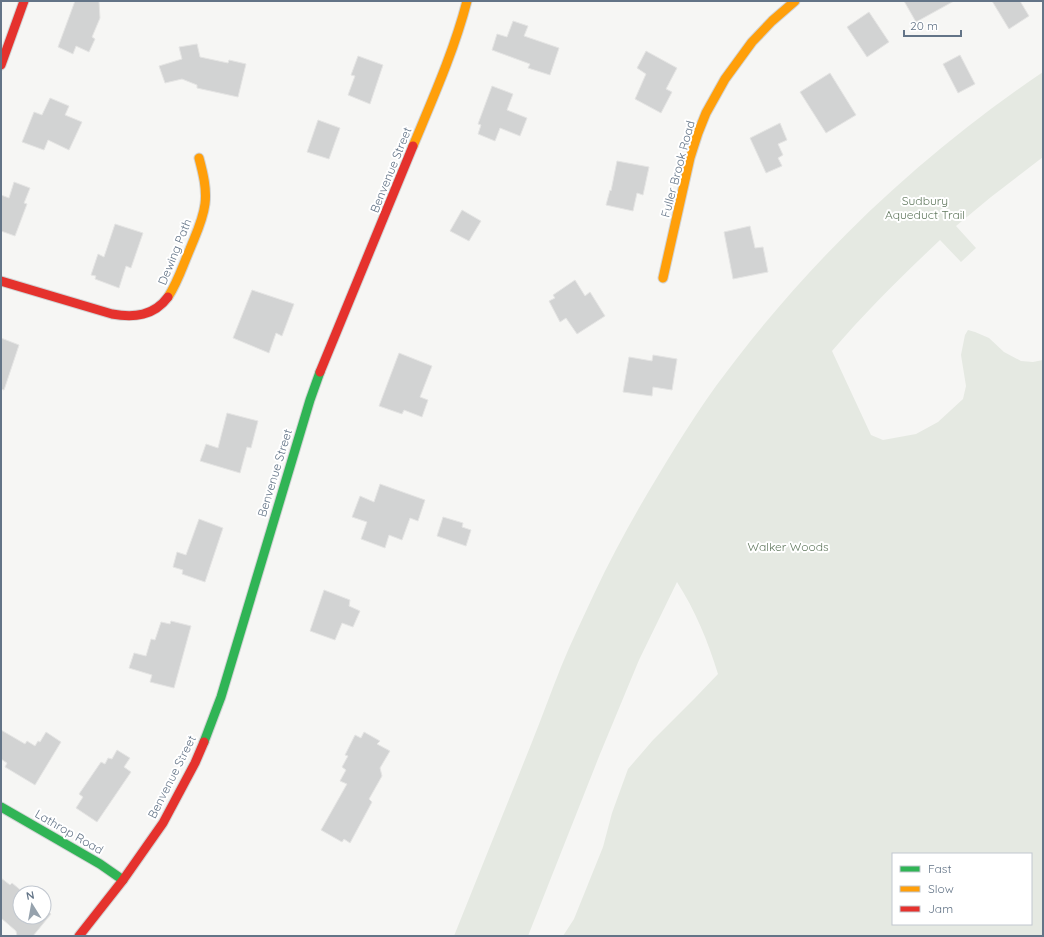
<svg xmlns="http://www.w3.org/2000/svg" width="1044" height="937" viewBox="0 0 1044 937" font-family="Quicksand,sans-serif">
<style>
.green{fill:#e5e9e2;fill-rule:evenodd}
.building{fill:#d2d3d3;stroke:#e5e5e4}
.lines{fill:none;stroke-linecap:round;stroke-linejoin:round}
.fast-casing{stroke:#d1d3d4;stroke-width:11}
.slow-casing{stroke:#d1d3d4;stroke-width:11}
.jam-casing{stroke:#d1d3d4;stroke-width:11}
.fast{stroke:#30b455;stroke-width:9}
.slow{stroke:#ff9f0a;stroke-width:9}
.jam{stroke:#e5322d;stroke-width:9}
.labels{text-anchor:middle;stroke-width:4;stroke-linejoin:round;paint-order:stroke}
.street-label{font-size:12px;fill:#637487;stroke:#fff}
.park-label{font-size:12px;fill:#62795f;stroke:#fff}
</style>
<rect width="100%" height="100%" fill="#f6f6f4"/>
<!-- green -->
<path class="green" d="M 1043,72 L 1043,157 L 991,197 L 956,226 L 976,248 L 961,262 L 940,240 C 903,275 866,311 832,351 L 871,435 L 883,440 L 916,434 L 938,422 L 963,399 L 966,386 L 961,355 L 965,335 L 968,330 L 975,332 L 989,338 L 1004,352 L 1021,361 L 1033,362 L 1043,360 L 1043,936 L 563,936 L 574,919 L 603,847 L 612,813 L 628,769 L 653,740 L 695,698 L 718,674 C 708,641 695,610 677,582 L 639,660 L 600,754 L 528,936 L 454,936 C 480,871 506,807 532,742 C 542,717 551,692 561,667 C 571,642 583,618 594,594 C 608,564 623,536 639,508 C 663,467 688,425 716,386 C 806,263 917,157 1043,72 ZM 893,854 L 1031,854 L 1031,924 L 893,924 Z"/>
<!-- building -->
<path class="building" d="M 75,1 L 99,1 L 100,18 L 92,37 L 95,39 L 89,52 L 76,46 L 73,54 L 58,47 Z
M 904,1 L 954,1 L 916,22 Z
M 992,1 L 1020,1 L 1029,16 L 1009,29 Z
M 869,12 L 889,42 L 867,57 L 847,27 Z
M 513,21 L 528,26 L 524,36 L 559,48 L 550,75 L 528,68 L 530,64 L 492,50 L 497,34 L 507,37 Z
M 197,44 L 200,57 L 228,63 L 229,60 L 246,64 L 238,97 L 197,88 L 197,85 L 182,79 L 165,83 L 159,66 L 182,59 L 179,47 Z
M 646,51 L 677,68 L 666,89 L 672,92 L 661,113 L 635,99 L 646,74 L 637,68 Z
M 960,55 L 975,84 L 958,93 L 943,64 Z
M 358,56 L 383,65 L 370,104 L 348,95 L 355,76 L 351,75 Z
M 830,73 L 856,115 L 826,133 L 800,92 Z
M 492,86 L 513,94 L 507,110 L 527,118 L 520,136 L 500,128 L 495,141 L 478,134 L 481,125 L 478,124 Z
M 50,98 L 69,106 L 65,115 L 82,122 L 69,150 L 48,140 L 44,150 L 22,142 L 34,112 L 42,115 Z
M 318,120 L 340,128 L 329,159 L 307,152 Z
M 780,123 L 787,140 L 778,144 L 783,155 L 778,158 L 782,166 L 766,173 L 750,138 Z
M 617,161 L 649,167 L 643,195 L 637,193 L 633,211 L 606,205 L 610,190 L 611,191 Z
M 14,182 L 30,188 L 24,203 L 27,204 L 15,236 L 1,231 L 1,195 L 9,198 Z
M 462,210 L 481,221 L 469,241 L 450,231 Z
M 115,224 L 143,233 L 131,268 L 126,266 L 119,288 L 95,279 L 96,276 L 91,275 L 98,254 L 104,257 Z
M 750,226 L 755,248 L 763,247 L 768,272 L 733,279 L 724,232 Z
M 575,280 L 585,296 L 590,292 L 605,316 L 577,334 L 566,318 L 560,322 L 549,301 L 555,298 L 553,295 Z
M 252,290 L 294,304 L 282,336 L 276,333 L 269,353 L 233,338 Z
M 1,338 L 19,345 L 4,390 L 1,389 Z
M 399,353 L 432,366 L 420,397 L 428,400 L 422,417 L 404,410 L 402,414 L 379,406 Z
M 653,355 L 677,359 L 672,390 L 653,387 L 652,396 L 623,392 L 629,357 L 652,361 Z
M 227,413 L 258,421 L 251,448 L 247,447 L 240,473 L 200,461 L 206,444 L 218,448 Z
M 380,484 L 425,500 L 418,521 L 410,518 L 402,540 L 389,535 L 385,548 L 361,539 L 367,522 L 352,517 L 360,496 L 374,502 Z
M 443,517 L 463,523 L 462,527 L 471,530 L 466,546 L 437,536 Z
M 199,519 L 223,528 L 205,582 L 182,574 L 183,570 L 173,567 L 177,552 L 186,555 Z
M 324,590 L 350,600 L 349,606 L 360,611 L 353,627 L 342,623 L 335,640 L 310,631 Z
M 171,621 L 191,626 L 174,688 L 150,682 L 152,675 L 129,668 L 134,653 L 146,656 L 151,639 L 155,640 L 161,622 L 170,624 Z
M 1,730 L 25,744 L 27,741 L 35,746 L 38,741 L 40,742 L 46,732 L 61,742 L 35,785 L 5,767 L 7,763 L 1,759 Z
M 364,732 L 380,741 L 377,744 L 390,751 L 380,768 L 382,776 L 369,799 L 372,802 L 350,843 L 344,839 L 342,842 L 321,830 L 347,784 L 340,781 L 346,770 L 342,767 L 348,756 L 345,755 L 355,735 L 361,738 Z
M 117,750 L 130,758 L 124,767 L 131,772 L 97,822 L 76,808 L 83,797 L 79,794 L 101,762 L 105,764 L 108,758 L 112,759 Z
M 1,878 L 10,885 L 12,883 L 24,893 L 20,893 L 20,917 L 44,917 L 44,908 L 51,914 L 33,936 L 17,936 L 16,931 L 1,918 Z"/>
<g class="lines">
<!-- fast casing -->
<g class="fast-casing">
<path id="fast" d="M 204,742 L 221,697 L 310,400 L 320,372
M 1,807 L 100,864 L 123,880"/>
</g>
<!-- slow casing -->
<g class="slow-casing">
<path id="slow" d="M 413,146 C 433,98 454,51 467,1
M 663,278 L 690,158 L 698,133 L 706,113 L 725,79 L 752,42 L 772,21 L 795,1
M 168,297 C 178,282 183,265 190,249 C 196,234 203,220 205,204 C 207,189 203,173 199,158"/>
</g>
<!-- jam casing -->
<g class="jam-casing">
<path id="jam" d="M 1,65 L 24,1
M 1,281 L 112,314 C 134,318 154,316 168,297
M 320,372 L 413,146
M 79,936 L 123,880 L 163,823 L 195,763 L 204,742"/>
</g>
<!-- fast -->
<use href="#fast" class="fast"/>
<!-- slow -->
<use href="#slow" class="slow"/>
<!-- jam -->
<use href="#jam" class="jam"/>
</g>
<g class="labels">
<!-- street labels -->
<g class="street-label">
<text transform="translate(678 169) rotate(-75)" y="4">Fuller Brook Road</text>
<text transform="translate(391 170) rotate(-68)" y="4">Benvenue Street</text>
<text transform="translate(175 252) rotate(-68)" y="4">Dewing Path</text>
<text transform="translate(275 473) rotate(-73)" y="4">Benvenue Street</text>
<text transform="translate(172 777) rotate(-63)" y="4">Benvenue Street</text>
<text transform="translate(69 832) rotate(30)" y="4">Lathrop Road</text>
</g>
<!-- park labels -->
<g class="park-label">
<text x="925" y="205">Sudbury<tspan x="925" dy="14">Aqueduct Trail</tspan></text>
<text x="788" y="551">Walker Woods</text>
</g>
</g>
<!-- border -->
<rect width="1044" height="937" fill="none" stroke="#637487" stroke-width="4"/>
<!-- legend -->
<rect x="892" y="853" width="140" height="72" fill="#ffffff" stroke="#c1c7cf"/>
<rect x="900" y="866" width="20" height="6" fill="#30b455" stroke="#c1c7cf"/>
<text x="928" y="873" font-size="12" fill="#637487">Fast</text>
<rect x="900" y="886" width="20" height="6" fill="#ff9f0a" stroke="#c1c7cf"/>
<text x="928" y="893" font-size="12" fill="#637487">Slow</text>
<rect x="900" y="906" width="20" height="6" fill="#e5322d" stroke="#c1c7cf"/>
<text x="928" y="913" font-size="12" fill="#637487">Jam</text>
<!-- north arrow -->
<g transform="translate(32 905) rotate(349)"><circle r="19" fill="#ffffff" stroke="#c1c7cf"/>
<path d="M0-3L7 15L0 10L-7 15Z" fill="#96a2ad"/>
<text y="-6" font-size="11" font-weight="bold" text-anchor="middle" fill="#637487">N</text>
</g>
<!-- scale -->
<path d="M904 30v6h57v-6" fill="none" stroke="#637487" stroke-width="2"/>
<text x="910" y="30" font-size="12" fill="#637487" stroke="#ffffff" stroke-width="3" paint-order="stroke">20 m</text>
</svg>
